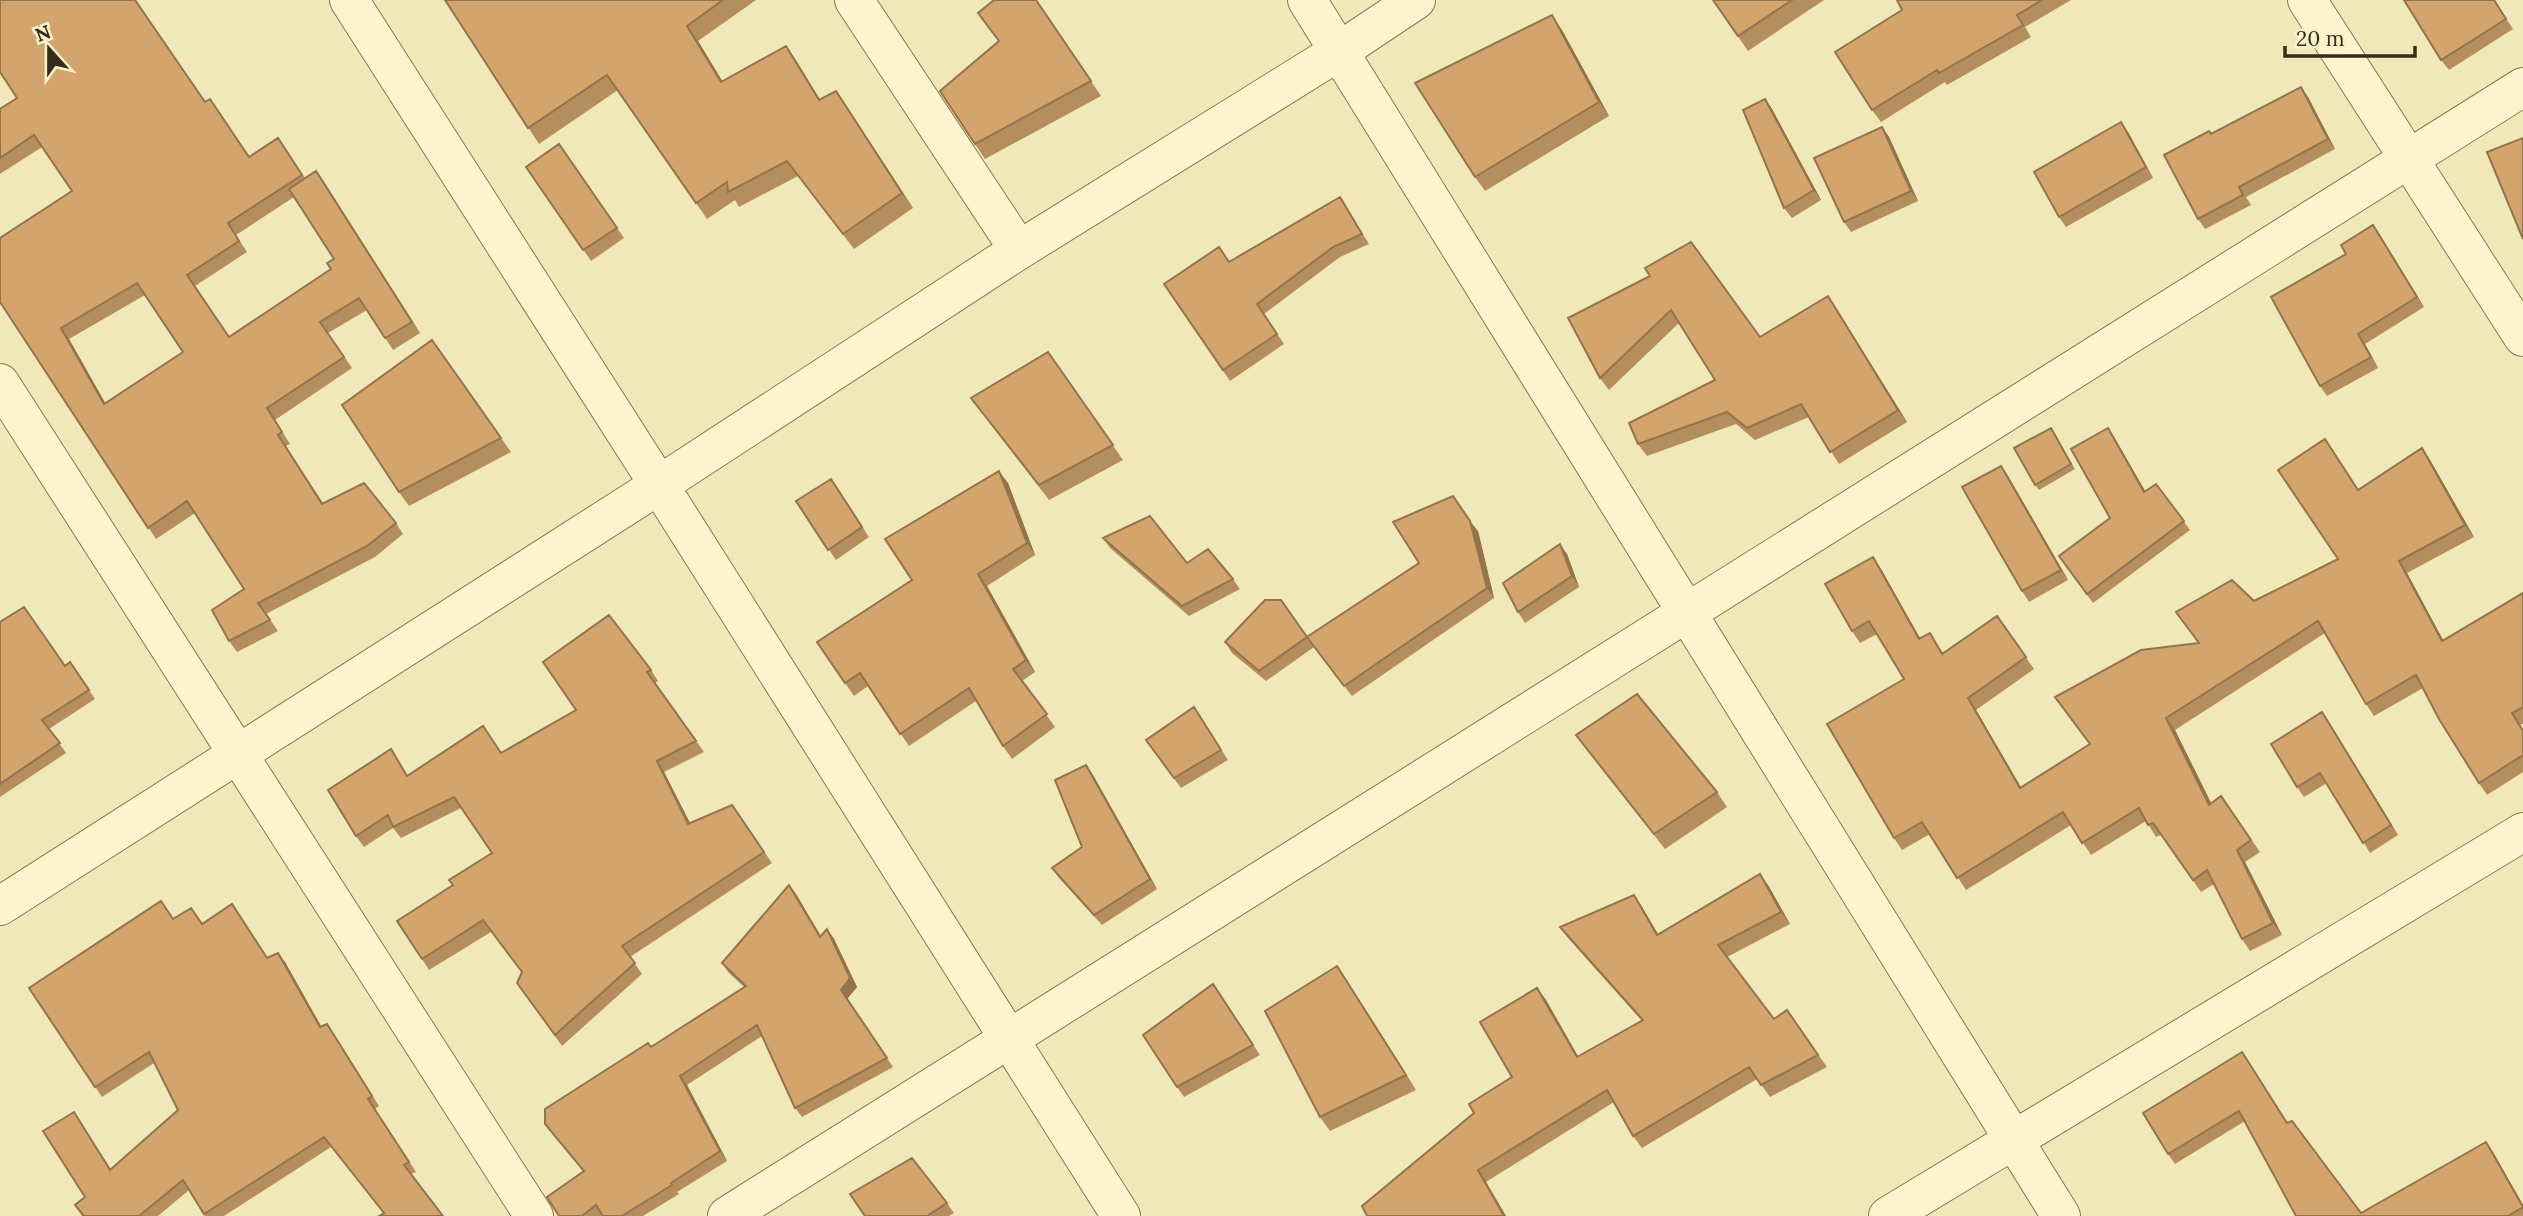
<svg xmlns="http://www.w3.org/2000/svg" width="2523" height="1216" viewBox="0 0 2523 1216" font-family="Lora,serif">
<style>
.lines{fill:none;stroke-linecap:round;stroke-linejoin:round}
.minor-casing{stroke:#897753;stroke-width:40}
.minor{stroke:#fcf4ce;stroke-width:38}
.wall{fill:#b58e5e;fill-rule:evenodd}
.shaded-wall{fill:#94744c}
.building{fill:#d3a56d;stroke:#94744c;stroke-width:2;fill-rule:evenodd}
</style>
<rect width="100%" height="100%" fill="#f1e8ba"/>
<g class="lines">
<!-- minor casing -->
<g class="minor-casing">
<path id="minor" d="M 349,0 L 659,485 L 1121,1216
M 854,0 L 1019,250
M 1307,0 L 2061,1216
M 2307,0 L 2523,337
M 0,383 L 534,1216
M 0,906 L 659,485 L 1019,250 L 1338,52 L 1416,0
M 727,1216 L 2523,87
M 1888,1216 L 2523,832"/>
</g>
<!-- minor -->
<use href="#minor" class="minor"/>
</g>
<!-- wall -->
<path class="wall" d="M 445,0 L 756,0 L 698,41 L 722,81 L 797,62 L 820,100 L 847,107 L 913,208 L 854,249 L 798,176 L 739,207 L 735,200 L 707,219 L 618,90 L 539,144 Z
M 1036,0 L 1101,96 L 985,159 L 975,144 L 999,42 L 978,13 Z
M 1713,0 L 1824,0 L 1748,51 Z
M 1897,0 L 2071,0 L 2025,27 L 2031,37 L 1947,85 L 1945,82 L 1881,122 L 1872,110 L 1902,10 Z
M 2494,0 L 2513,29 L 2449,70 L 2441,60 Z
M 1562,30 L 1609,116 L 1485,191 L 1475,177 Z
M 2308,97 L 2335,149 L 2246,197 L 2251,205 L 2205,229 L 2198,219 L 2211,133 Z
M 17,98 L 206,102 L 249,157 L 278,138 L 305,178 L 316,171 L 420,333 L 393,350 L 367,310 L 328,333 L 352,368 L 275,420 L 290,444 L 286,446 L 323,503 L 396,523 L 403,534 L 375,557 L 266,614 L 278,631 L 237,652 L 229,641 L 244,589 L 195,513 L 156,539 L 0,302 L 72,191 L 42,147 L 0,174 L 0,109 ZM 294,197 L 334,259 L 331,269 L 229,337 L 195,286 L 247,252 L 236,235 ZM 145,295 L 183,352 L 105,403 L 69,339 Z
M 1765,99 L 1772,109 L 1821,200 L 1792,218 L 1784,208 Z
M 1882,127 L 1889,137 L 1918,201 L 1851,232 L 1844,222 Z
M 2128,132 L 2153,178 L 2066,227 L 2059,217 Z
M 559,144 L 624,238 L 591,261 L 526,167 Z
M 1340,197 L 1369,244 L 1340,257 L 1264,314 L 1284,344 L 1230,381 L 1164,284 L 1229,262 Z
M 2373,225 L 2424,307 L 2365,344 L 2378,368 L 2327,396 L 2320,386 L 2346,254 Z
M 1650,276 L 1760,337 L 1836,308 L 1907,422 L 1839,464 L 1809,417 L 1755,440 L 1736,424 L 1647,456 L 1638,444 L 1715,380 L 1679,323 L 1609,390 L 1600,378 Z
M 432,340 L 511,452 L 409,506 L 399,492 Z
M 1048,352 L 1123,460 L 1049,500 L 971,398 Z
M 2054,433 L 2075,469 L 2039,490 L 2035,485 Z
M 2114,437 L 2145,492 L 2156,484 L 2190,530 L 2093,603 L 2059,556 L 2110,518 Z
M 2422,448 L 2430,460 L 2474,537 L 2407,573 L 2443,640 L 2523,593 L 2523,724 L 2520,725 L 2523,730 L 2523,772 L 2487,795 L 2479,783 L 2423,688 L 2374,716 L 2366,704 L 2325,633 L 2175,730 L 2211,803 L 2221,796 L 2260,852 L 2245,862 L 2282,935 L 2250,951 L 2242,939 L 2214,884 L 2201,892 L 2161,835 L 2156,837 L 2146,821 L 2091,855 L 2071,825 L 1966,890 L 1930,834 L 1902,850 L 1894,838 L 1904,679 L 1877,634 L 1860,643 L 1852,631 L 1881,569 L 1920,638 L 1938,645 L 1943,653 L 1997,616 L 2034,669 L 1976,710 L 2021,787 L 2090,744 L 2198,643 L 2254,601 L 2338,559 L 2359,490 Z
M 2001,466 L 2008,476 L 2068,580 L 2029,602 L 2022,591 Z
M 1008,483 L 1035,555 L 987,586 L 1035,672 L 1022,681 L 1055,727 L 1012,759 L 1003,746 L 976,701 L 909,746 L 868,686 L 854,696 L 817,642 L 912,580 Z
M 838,489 L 869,537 L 836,560 L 796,501 Z
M 1478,531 L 1494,598 L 1352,696 L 1314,647 L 1266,681 L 1232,653 L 1225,642 L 1307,637 Z
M 1103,538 L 1187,563 L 1233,579 L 1240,589 L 1189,616 L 1110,548 Z
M 1567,554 L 1579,587 L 1525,623 L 1518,612 Z
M 0,622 L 65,666 L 70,662 L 95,699 L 49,729 L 66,753 L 0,797 Z
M 651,670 L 658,681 L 655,683 L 704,752 L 664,772 L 690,823 L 732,805 L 772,863 L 630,957 L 642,974 L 562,1046 L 517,983 L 522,972 L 491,932 L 429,970 L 422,959 L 453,885 L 492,853 L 461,808 L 401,838 L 393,828 L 364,847 L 356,836 L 398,760 L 408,776 L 501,753 Z
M 1194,707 L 1228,760 L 1181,788 L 1146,740 Z
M 2322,712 L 2398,835 L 2370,853 L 2327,783 L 2304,797 L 2297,787 Z
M 1576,735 L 1717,792 L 1727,807 L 1665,849 L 1586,749 Z
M 1093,775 L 1157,889 L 1102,925 L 1059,878 L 1052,868 L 1082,847 Z
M 1768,885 L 1790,924 L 1727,957 L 1774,1019 L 1787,1010 L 1827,1067 L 1770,1097 L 1757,1079 L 1642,1148 L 1633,1136 L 1614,1102 L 1486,1182 L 1506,1216 L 1367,1216 L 1512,1077 L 1537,988 L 1546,1000 L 1578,1056 L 1642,1021 L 1568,938 L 1560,927 L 1634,895 L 1642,907 L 1658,934 Z
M 796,894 L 821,936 L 827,929 L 834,939 L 857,987 L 847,999 L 893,1067 L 802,1117 L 795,1108 L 762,1036 L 687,1085 L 727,1161 L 677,1192 L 679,1194 L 643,1216 L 603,1216 L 602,1215 L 601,1216 L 559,1216 L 584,1172 L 545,1124 L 651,1047 L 744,987 L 728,972 L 722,963 Z
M 174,919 L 202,924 L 268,958 L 285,962 L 321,1026 L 334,1034 L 379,1106 L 375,1109 L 416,1172 L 411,1174 L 384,1213 L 331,1147 L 224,1216 L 205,1216 L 189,1190 L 158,1216 L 82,1216 L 75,1205 L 85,1197 L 80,1122 L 111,1169 L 178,1110 L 154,1063 L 102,1097 L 29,988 Z
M 1337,966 L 1416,1090 L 1330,1131 L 1320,1117 Z
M 1213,984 L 1260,1055 L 1184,1097 L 1177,1087 Z
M 2249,1062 L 2287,1123 L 2361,1213 L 2486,1142 L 2493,1152 L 2523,1205 L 2523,1216 L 2296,1216 L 2245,1121 L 2175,1164 L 2168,1154 Z
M 947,1203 L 954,1213 L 949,1216 L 865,1216 Z"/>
<!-- shaded-wall -->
<path class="shaded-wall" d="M 1552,15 L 1562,30 L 1609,116 L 1599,102 Z
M 687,26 L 698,41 L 732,97 L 721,82 Z
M 786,46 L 797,62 L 830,116 L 819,100 Z
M 2301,87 L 2308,97 L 2335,149 L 2328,139 Z
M 836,91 L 847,107 L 913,208 L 902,193 Z
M 1765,99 L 1772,109 L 1821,200 L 1814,190 Z
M 2121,122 L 2128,132 L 2153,178 L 2146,167 Z
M 1882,127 L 1889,137 L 1918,201 L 1911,191 Z
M 316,171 L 324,182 L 420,333 L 412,322 Z
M 2373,225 L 2380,235 L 2424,307 L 2417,297 Z
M 1828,296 L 1836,308 L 1907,422 L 1898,410 Z
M 61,328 L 69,339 L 112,415 L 104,404 Z
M 2358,334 L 2365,344 L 2378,368 L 2371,357 Z
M 2108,428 L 2114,437 L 2151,501 L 2144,492 Z
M 2422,448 L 2430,460 L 2474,537 L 2465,525 Z
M 2001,466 L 2008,476 L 2068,580 L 2061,570 Z
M 999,471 L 1008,483 L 1035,555 L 1027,543 Z
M 1470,521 L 1478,531 L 1494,598 L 1487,588 Z
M 1560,544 L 1567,554 L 1579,587 L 1572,576 Z
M 1873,557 L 1881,569 L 1927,651 L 1919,639 Z
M 2399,561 L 2407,573 L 2450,653 L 2442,641 Z
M 978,574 L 987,586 L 1035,672 L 1026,660 Z
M 1968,698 L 1976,710 L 2028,800 L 2020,788 Z
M 2322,712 L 2329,722 L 2398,835 L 2391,825 Z
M 2166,718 L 2175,730 L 2218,817 L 2209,805 Z
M 657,761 L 664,772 L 696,835 L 688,824 Z
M 1086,765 L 1093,775 L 1157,889 L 1150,879 Z
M 2237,850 L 2245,862 L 2282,935 L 2273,923 Z
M 1760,874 L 1768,885 L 1790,924 L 1781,912 Z
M 789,885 L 796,894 L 826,946 L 820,937 Z
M 1634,895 L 1642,907 L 1665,946 L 1657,935 Z
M 827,929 L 834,939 L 857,987 L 847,999 L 893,1067 L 841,990 Z
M 278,953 L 285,962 L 327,1037 L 320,1027 Z
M 1337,966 L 1347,981 L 1416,1090 L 1406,1075 Z
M 1537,988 L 1546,1000 L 1585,1069 L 1577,1057 Z
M 680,1076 L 687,1085 L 727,1161 L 720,1151 Z
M 2486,1142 L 2493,1152 L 2523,1205 L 2523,1207 Z
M 1478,1170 L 1486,1182 L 1506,1216 L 1504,1216 Z"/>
<!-- building -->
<path class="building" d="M 0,0 L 135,0 L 205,102 L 210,99 L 249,157 L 278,138 L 302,175 L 228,223 L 239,241 L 187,275 L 229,337 L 331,269 L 327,263 L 334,259 L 289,189 L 316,171 L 412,322 L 385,338 L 359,298 L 320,322 L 344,357 L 267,408 L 282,432 L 278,435 L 322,504 L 364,483 L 396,523 L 367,546 L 258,603 L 270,620 L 229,641 L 212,610 L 244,589 L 187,501 L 148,528 L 0,302 L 0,238 L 72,191 L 34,135 L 0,158 L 0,109 L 17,98 L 0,72 ZM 137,283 L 183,352 L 104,404 L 61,328 Z
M 445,0 L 723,0 L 687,26 L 721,82 L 786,46 L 819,100 L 836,91 L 902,193 L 843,234 L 787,161 L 728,192 L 727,182 L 696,203 L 607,75 L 528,128 Z
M 994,0 L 1036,0 L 1091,81 L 975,144 L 940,91 L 999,41 L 978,13 Z
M 1713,0 L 1792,0 L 1738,36 Z
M 1897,0 L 2042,0 L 2017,15 L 2023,25 L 1939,73 L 1937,70 L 1872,110 L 1835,52 L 1902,10 Z
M 2404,0 L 2494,0 L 2506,19 L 2441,60 Z
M 1552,15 L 1599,102 L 1475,177 L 1415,83 Z
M 2301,87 L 2328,139 L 2239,187 L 2243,195 L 2198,219 L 2164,155 L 2209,131 L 2211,134 Z
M 1765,99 L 1814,190 L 1784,208 L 1743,110 Z
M 2121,122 L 2146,167 L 2059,217 L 2034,172 Z
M 1882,127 L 1911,191 L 1844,222 L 1814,158 Z
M 2523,138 L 2523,239 L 2487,152 Z
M 559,144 L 617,228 L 583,250 L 526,167 Z
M 1340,197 L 1362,234 L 1333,247 L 1257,304 L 1277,334 L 1223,370 L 1164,284 L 1219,247 L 1229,262 Z
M 2373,225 L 2417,297 L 2358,334 L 2371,357 L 2320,386 L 2271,297 L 2346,254 L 2341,245 Z
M 1691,242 L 1760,337 L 1828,296 L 1898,410 L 1830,452 L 1801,404 L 1747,428 L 1727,412 L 1638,444 L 1629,423 L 1715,380 L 1671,310 L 1600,378 L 1568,318 L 1650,276 L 1645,268 Z
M 432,340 L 501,438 L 399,492 L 342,405 Z
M 1048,352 L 1113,445 L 1039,485 L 971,398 Z
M 2051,428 L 2071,464 L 2035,485 L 2014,448 Z
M 2108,428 L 2144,492 L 2156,484 L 2184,521 L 2087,594 L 2059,556 L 2110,518 L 2071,449 Z
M 2325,439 L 2358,490 L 2422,448 L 2465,525 L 2399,561 L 2442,641 L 2523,593 L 2523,707 L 2512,713 L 2523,731 L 2523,755 L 2479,783 L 2439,719 L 2416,675 L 2366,704 L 2318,621 L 2166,718 L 2209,805 L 2221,796 L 2251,840 L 2237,850 L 2273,923 L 2242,939 L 2207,870 L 2193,880 L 2153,823 L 2148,825 L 2139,808 L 2082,843 L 2063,812 L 1957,878 L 1922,822 L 1894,838 L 1827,724 L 1904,679 L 1869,621 L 1852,631 L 1825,584 L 1873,557 L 1919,639 L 1930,633 L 1942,654 L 1997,616 L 2026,657 L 1968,698 L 2020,788 L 2090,744 L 2055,697 L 2141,650 L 2199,643 L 2176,612 L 2232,580 L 2254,601 L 2338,559 L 2278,470 Z
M 2001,466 L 2061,570 L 2022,591 L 1962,487 Z
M 999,471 L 1027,543 L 978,574 L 1026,660 L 1013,669 L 1047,714 L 1003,746 L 969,688 L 900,734 L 860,673 L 845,683 L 817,642 L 912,580 L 885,539 Z
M 831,479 L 862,527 L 828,550 L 796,501 Z
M 1453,496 L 1470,521 L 1487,588 L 1344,686 L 1307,637 L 1419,563 L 1393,522 Z
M 1150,516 L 1187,563 L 1208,549 L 1233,579 L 1182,606 L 1103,538 Z
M 1560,544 L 1572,576 L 1518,612 L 1503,583 Z
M 1265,600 L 1281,600 L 1307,637 L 1259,671 L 1225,642 Z
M 24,607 L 65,666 L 70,662 L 89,690 L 42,720 L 60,743 L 0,784 L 0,622 Z
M 609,615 L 651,670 L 647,672 L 696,741 L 657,761 L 688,824 L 732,805 L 764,852 L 622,946 L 635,963 L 555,1035 L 517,983 L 522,972 L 483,920 L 422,959 L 397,921 L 453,885 L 449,880 L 492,853 L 454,797 L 393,827 L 388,815 L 356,836 L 328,790 L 391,749 L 407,776 L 483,726 L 501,753 L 576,710 L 543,662 Z
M 1637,694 L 1717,792 L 1654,834 L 1576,735 Z
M 1194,707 L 1221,750 L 1174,778 L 1146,740 Z
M 2322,712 L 2391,825 L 2363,843 L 2320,773 L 2297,787 L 2271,744 Z
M 1086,765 L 1150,879 L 1094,915 L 1052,868 L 1082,847 L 1055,780 Z
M 1760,874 L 1781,912 L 1718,945 L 1774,1019 L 1787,1010 L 1818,1055 L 1761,1085 L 1749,1067 L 1633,1136 L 1607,1090 L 1478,1170 L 1504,1216 L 1367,1216 L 1362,1206 L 1474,1113 L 1469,1104 L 1512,1077 L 1480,1022 L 1537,988 L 1577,1057 L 1643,1020 L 1560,927 L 1634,895 L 1657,935 Z
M 789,885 L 820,937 L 827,929 L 850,978 L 841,990 L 887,1058 L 795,1108 L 757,1025 L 680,1076 L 720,1151 L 671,1183 L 672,1185 L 622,1216 L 603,1216 L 596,1205 L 582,1216 L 559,1216 L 547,1197 L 584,1171 L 545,1124 L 545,1109 L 648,1043 L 651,1047 L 746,986 L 722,963 Z
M 161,901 L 173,919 L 191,908 L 202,924 L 232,904 L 267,958 L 278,953 L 320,1027 L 327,1024 L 372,1096 L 368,1099 L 409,1162 L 404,1165 L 443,1216 L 379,1216 L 384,1213 L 324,1137 L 204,1214 L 183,1180 L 139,1216 L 84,1216 L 75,1205 L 85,1197 L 43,1131 L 74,1112 L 110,1170 L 178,1110 L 149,1052 L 95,1087 L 29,988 Z
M 1337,966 L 1406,1075 L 1320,1117 L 1265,1011 Z
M 1213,984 L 1253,1045 L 1177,1087 L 1143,1035 Z
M 2242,1052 L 2287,1123 L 2292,1121 L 2361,1213 L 2486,1142 L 2523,1207 L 2508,1216 L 2296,1216 L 2239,1111 L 2168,1154 L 2143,1113 Z
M 912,1158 L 947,1203 L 927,1216 L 865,1216 L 850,1194 Z"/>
<!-- north arrow -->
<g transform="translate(49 49) rotate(339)" stroke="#f8f1ca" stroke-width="5" paint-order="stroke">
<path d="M0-5L12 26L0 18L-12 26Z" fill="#372c1a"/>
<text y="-10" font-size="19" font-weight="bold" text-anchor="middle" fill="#372c1a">N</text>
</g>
<!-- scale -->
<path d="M2285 46v10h130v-10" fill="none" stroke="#372c1a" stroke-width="3.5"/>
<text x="2296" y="46" font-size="21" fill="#372c1a" stroke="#f8f1ca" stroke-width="5" paint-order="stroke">20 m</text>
</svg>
